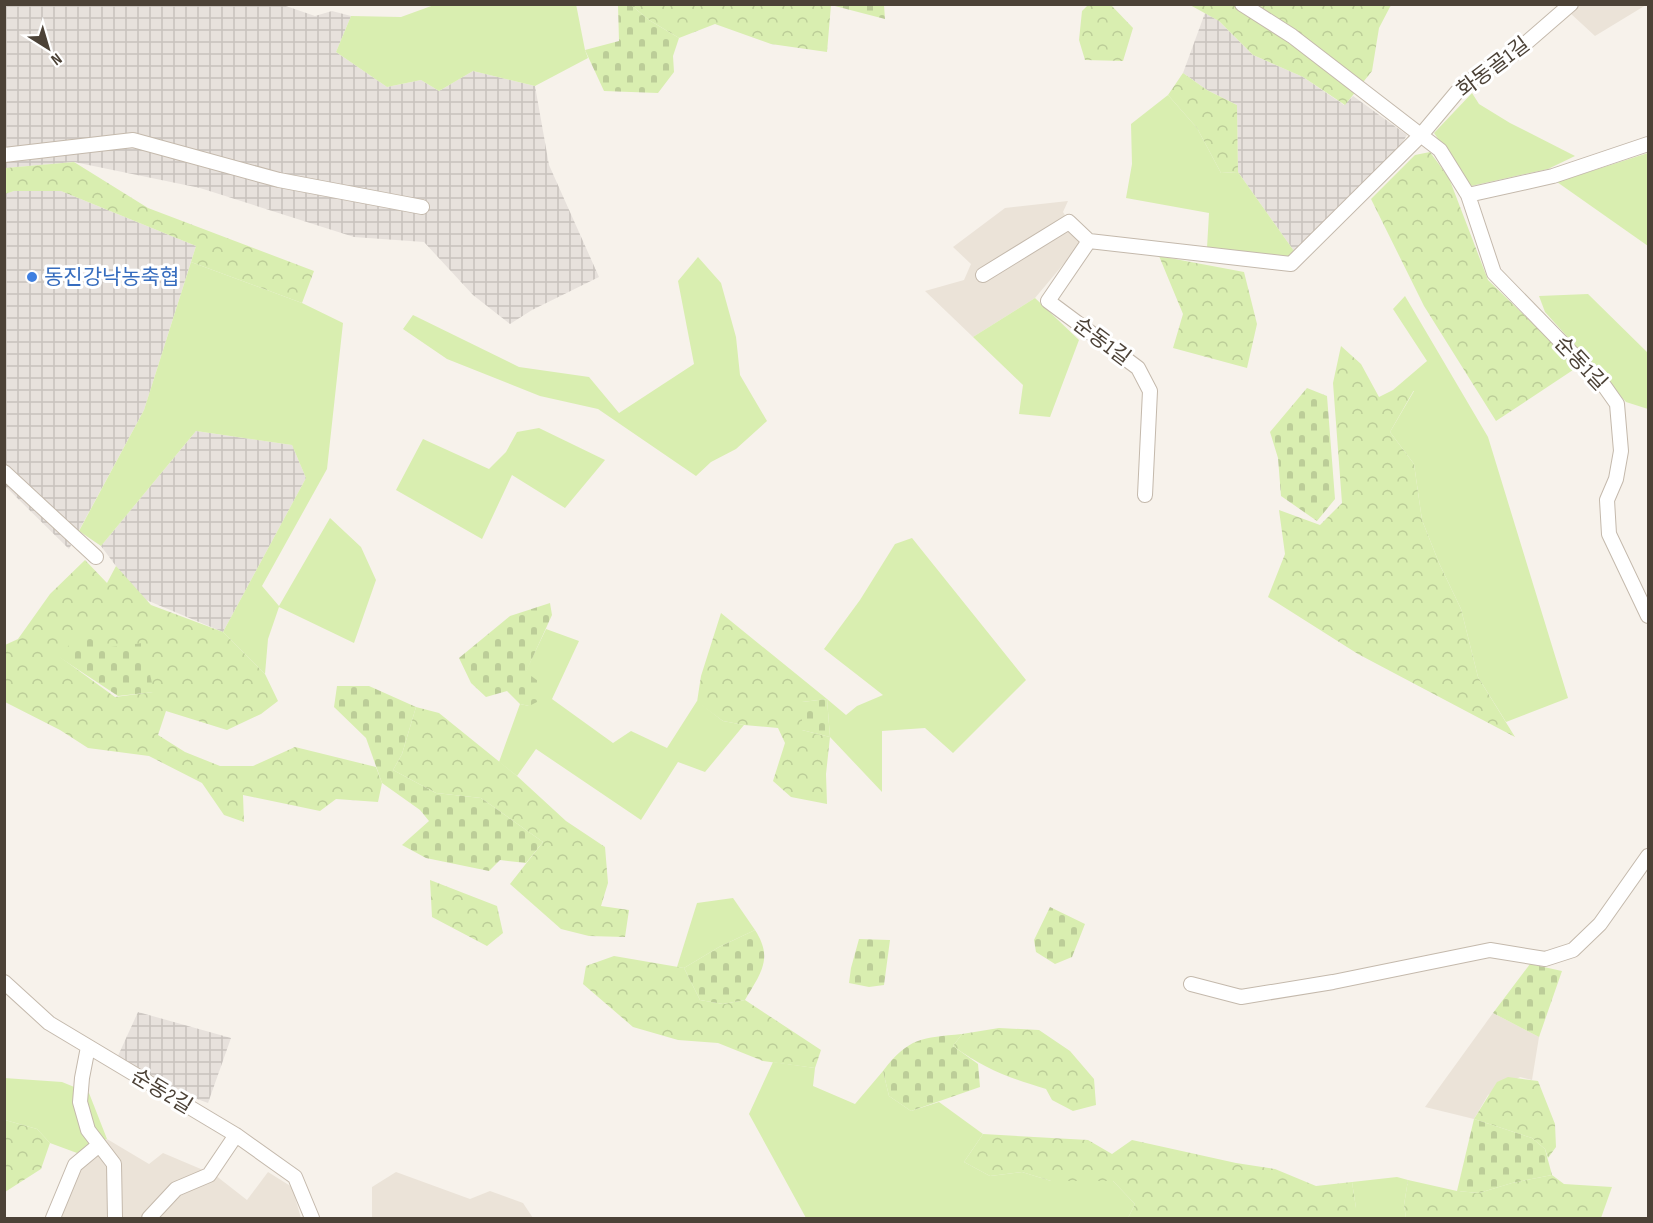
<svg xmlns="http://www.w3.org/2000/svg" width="1653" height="1223" viewBox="0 0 1653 1223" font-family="'Sofia Sans Condensed','Noto Sans KR',sans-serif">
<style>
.residential{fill:#ebe3d8}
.industrial{fill:url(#industrial-grid)}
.grass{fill:#d9eeb0}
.forest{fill:url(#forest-crowns);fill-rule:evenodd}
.cemetery{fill:url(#cemetery-stones)}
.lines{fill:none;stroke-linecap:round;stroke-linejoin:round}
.minor-casing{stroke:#c4b9ac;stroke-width:16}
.minor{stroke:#fff;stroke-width:14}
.shop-dot{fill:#3f7fe0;stroke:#fff;stroke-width:2}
.labels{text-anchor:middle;stroke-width:6;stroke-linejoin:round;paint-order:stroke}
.street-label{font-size:21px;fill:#4c4237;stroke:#fff}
.shop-label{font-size:21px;fill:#366cbe;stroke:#fff;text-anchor:start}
</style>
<defs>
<pattern id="industrial-grid" width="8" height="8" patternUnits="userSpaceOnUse" patternTransform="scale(1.5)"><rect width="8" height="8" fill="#e7e1dc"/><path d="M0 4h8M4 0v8" fill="none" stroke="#c8c2bd"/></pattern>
<pattern id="forest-crowns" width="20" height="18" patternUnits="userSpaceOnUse" patternTransform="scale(1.5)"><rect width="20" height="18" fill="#d9eeb0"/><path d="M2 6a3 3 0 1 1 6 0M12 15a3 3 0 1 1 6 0" fill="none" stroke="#bccd98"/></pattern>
<pattern id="cemetery-stones" width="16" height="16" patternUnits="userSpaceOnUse" patternTransform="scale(1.5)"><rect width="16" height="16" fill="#d9eeb0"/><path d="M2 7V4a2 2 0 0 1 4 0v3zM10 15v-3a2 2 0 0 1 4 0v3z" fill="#bccd98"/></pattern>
</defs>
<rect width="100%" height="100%" fill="#f7f2eb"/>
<!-- residential -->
<path class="residential" d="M 1565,5 L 1646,5 L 1595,36 L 1569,12 Z
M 1068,201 L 1063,212 L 1082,242 L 1035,298 L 973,337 L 925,291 L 964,280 L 971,264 L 953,247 L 1005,208 Z
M 1493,1013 L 1539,1037 L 1532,1080 L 1520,1077 L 1488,1095 L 1474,1119 L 1425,1107 Z
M 107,1139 L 149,1164 L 163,1153 L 215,1175 L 247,1200 L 268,1172 L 292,1187 L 301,1218 L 58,1218 L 78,1169 Z
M 396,1172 L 470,1199 L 490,1191 L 523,1203 L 533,1218 L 372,1218 L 372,1187 Z"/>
<!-- industrial -->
<path class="industrial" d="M 280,4 L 315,16 L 332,11 L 351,16 L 336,52 L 387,87 L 421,80 L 439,91 L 473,71 L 535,86 L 549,165 L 599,277 L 532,310 L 510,324 L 473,295 L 424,242 L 354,237 L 200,188 L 74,162 L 5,168 L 5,5 Z
M 1205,13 L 1219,21 L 1253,55 L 1303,77 L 1344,105 L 1353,96 L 1407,135 L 1399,148 L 1294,251 L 1238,172 L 1237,105 L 1207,90 L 1183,73 Z
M 14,191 L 61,191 L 196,246 L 144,410 L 69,549 L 5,486 L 4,194 Z
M 196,431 L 292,445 L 306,478 L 223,632 L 139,597 L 101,546 Z
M 138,1012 L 231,1038 L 208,1103 L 176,1091 L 117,1058 Z"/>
<!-- grass -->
<path class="grass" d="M 576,4 L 585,50 L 588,58 L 535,86 L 473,71 L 439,91 L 421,80 L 387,87 L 336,52 L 351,16 L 401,17 L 434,5 Z
M 1472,93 L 1479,104 L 1510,123 L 1575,156 L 1548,169 L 1471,186 L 1434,133 Z
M 1168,95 L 1197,128 L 1221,173 L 1238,172 L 1294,251 L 1290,259 L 1207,248 L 1209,213 L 1126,198 L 1132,164 L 1131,124 Z
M 1648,153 L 1648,246 L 1557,182 Z
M 698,257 L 721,283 L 736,337 L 740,375 L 767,421 L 736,449 L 711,462 L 696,476 L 598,409 L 540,396 L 447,359 L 403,329 L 413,315 L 519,367 L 589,377 L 619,413 L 694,364 L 678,281 Z
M 191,262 L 302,303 L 343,323 L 327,469 L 262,586 L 279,606 L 330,518 L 361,547 L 376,580 L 354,643 L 279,607 L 268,639 L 265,674 L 223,632 L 306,478 L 292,445 L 196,431 L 101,546 L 79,531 L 144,410 Z
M 1588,294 L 1648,353 L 1648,409 L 1626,402 L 1545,312 L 1539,296 Z
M 1405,296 L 1488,437 L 1568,698 L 1506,722 L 1478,677 L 1461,609 L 1439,563 L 1422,520 L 1414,464 L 1390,432 L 1414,391 L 1393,390 L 1427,361 L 1393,309 Z
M 1035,298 L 1079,340 L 1050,417 L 1019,414 L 1023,385 L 973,337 Z
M 539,428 L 605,460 L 565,508 L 512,475 L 482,539 L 396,490 L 423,439 L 489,469 L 506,452 L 517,432 Z
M 912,538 L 1026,680 L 953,753 L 925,728 L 882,731 L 882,792 L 830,737 L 827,699 L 846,715 L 857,706 L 883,695 L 824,649 L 860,600 L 895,544 Z
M 546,629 L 579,641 L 552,699 L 613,743 L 631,731 L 667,748 L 697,701 L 723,721 L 744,725 L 705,772 L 678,762 L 641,820 L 536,749 L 517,776 L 499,762 L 520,704 L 529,706 L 525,673 Z
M 733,898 L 755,930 L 719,947 L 684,968 L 677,967 L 697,903 Z
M 773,1062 L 815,1068 L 813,1086 L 855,1104 L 883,1071 L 889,1096 L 911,1111 L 939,1102 L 983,1134 L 964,1162 L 990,1176 L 1022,1172 L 1051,1181 L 1113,1181 L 1135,1204 L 1128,1218 L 806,1218 L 749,1114 Z
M 4,1078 L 62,1082 L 89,1093 L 107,1139 L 77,1153 L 50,1143 L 37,1129 L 5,1120 Z
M 1397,1177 L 1408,1180 L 1404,1205 L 1406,1218 L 1356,1218 L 1356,1208 L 1352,1182 Z"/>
<!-- forest -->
<path class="forest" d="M 726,4 L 831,5 L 827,52 L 771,44 L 715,24 L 679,38 L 649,20 L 631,5 Z
M 1089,4 L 1111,5 L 1133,28 L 1123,61 L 1085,60 L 1079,40 L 1082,11 Z
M 1190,5 L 1391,5 L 1379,28 L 1372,71 L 1345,105 L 1303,77 L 1253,55 L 1219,21 Z
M 1183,73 L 1207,90 L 1237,105 L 1238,172 L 1221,173 L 1197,128 L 1168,95 Z
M 1430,152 L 1449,178 L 1488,280 L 1569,359 L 1573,370 L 1496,421 L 1424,306 L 1371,199 L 1415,155 Z
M 74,162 L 148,208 L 314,271 L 302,303 L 191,262 L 196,246 L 61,191 L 14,191 L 5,194 L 5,168 Z
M 1159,256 L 1244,272 L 1257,324 L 1247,368 L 1173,348 L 1183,314 Z
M 1341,346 L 1361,364 L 1379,397 L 1393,390 L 1414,390 L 1390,432 L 1414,464 L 1422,520 L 1439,563 L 1461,609 L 1478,677 L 1515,737 L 1358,654 L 1268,597 L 1285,554 L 1279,510 L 1320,525 L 1342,503 L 1333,383 Z
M 85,560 L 107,583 L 116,566 L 151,605 L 223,632 L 265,674 L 278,701 L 261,714 L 227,730 L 166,711 L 158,735 L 185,752 L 220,766 L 253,766 L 295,747 L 376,767 L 382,783 L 378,802 L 336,799 L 320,811 L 243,795 L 244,822 L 224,815 L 202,783 L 149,756 L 88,748 L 60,730 L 5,702 L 5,645 L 18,639 L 50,594 ZM 103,648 L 153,692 L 115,697 L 60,657 Z
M 721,613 L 827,699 L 802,702 L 802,730 L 830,737 L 826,774 L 827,804 L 791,797 L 773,781 L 785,743 L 778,728 L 744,725 L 723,721 L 697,702 L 701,676 Z
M 416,707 L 439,713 L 517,776 L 566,821 L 605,847 L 608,883 L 601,906 L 629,910 L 625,937 L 589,936 L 561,929 L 510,884 L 543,842 L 481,798 L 436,793 L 393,770 L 402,754 Z
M 430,880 L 497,906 L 503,933 L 487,946 L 432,917 Z
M 614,956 L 684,968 L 700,1000 L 723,1004 L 745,1000 L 821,1050 L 815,1068 L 763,1061 L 718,1043 L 678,1040 L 633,1027 L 583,984 L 586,966 Z
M 999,1028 L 1039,1030 L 1070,1051 L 1094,1079 L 1096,1105 L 1073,1111 L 1052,1100 L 1046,1089 C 1009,1078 985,1069 953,1046 L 962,1034 Z
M 1508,1077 L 1538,1081 L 1555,1124 L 1556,1147 L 1548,1158 L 1545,1149 L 1532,1138 L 1474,1119 L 1497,1082 Z
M 5,1120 L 37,1129 L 50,1143 L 41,1169 L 5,1192 Z
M 983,1134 L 1088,1140 L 1112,1154 L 1132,1140 L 1236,1163 L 1275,1169 L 1316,1186 L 1352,1182 L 1356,1208 L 1356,1218 L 1128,1218 L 1135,1204 L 1113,1181 L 1051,1181 L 1022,1172 L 990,1176 L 964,1162 Z
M 1552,1175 L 1564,1184 L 1612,1187 L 1601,1218 L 1406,1218 L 1404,1205 L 1408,1180 L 1457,1191 L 1479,1193 L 1512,1183 Z"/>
<!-- cemetery -->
<path class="cemetery" d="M 618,5 L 631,5 L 649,20 L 679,38 L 673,56 L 674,72 L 658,93 L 604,91 L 585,50 L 619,41 Z
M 830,5 L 884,5 L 885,19 L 831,5 Z
M 1307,388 L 1327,396 L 1335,499 L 1317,521 L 1281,496 L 1278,458 L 1270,432 Z
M 550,603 L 552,615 L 526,672 L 538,681 L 539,701 L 529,706 L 520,704 L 507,691 L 486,697 L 471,683 L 459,658 L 510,616 Z
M 86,635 L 103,648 L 143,643 L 154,692 L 118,696 L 59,657 L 76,637 Z
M 337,686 L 369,686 L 416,707 L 402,754 L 393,770 L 436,793 L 481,798 L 543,842 L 526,863 L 500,860 L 489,871 L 426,858 L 402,845 L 429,821 L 420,810 L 382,783 L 366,738 L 334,707 Z
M 827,699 L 830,737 L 802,730 L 802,702 Z
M 1050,907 L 1085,924 L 1072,957 L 1055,964 L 1036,952 L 1034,940 Z
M 755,930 C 774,959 760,974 745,1000 L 723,1004 L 700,1000 L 684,968 L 719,947 Z
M 859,939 L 890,940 L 884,985 L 869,987 L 849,983 L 851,968 Z
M 1530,964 L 1562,971 L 1539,1037 L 1493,1013 Z
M 962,1034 L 953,1046 L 978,1064 L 980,1087 L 911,1111 L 889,1096 L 883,1071 C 909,1037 922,1038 962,1034 Z
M 1474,1119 L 1532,1138 L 1545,1149 L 1552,1175 L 1512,1183 L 1479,1193 L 1457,1191 Z"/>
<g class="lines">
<!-- minor casing -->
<g class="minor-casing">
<path id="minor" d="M 1242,4 L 1292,36 L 1440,150 L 1468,195 L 1494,273 L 1605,387 L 1617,404 L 1621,451 L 1616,479 L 1607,500 L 1609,534 L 1648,616
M 4,155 L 133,140 L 279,180 L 422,207
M 1468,195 L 1553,176 L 1648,144
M 983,275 L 1069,222 L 1089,241
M 4,472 L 96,557
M 1145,495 L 1150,391 L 1138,368 L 1048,301 L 1089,241 L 1291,264 L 1421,135 L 1457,92 L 1484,70 L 1511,56 L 1571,4
M 4,982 L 49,1023 L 236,1135 L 295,1177 L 312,1218
M 1191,984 L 1241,997 L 1333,982 L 1490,950 L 1545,959 L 1573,950 L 1600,924 L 1648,856
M 88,1047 L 82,1078 L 80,1102 L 88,1130 L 114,1164 L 115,1218
M 53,1218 L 75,1165 L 99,1145
M 149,1218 L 176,1189 L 209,1175 L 236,1135"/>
</g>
<!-- minor -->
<use href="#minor" class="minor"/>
</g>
<!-- markers -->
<circle class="shop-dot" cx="32" cy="277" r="6"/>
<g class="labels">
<!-- street labels -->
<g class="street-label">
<text transform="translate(1493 67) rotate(-37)" y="7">화동골1길</text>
<text transform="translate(1102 341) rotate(37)" y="7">순동1길</text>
<text transform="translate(1581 363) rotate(47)" y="7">순동1길</text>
<text transform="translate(162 1091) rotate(31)" y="7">순동2길</text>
</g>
<!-- shop labels -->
<g class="shop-label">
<text x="44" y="284">동진강낙농축협</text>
</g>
</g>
<!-- border -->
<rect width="1653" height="1223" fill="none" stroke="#4c4237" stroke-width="12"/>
<!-- north arrow -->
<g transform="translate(48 48) rotate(143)" stroke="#ffffff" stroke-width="4.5" paint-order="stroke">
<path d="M0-4.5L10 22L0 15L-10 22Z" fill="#4c4237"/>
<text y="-9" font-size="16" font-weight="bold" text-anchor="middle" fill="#4c4237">N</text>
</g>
</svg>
